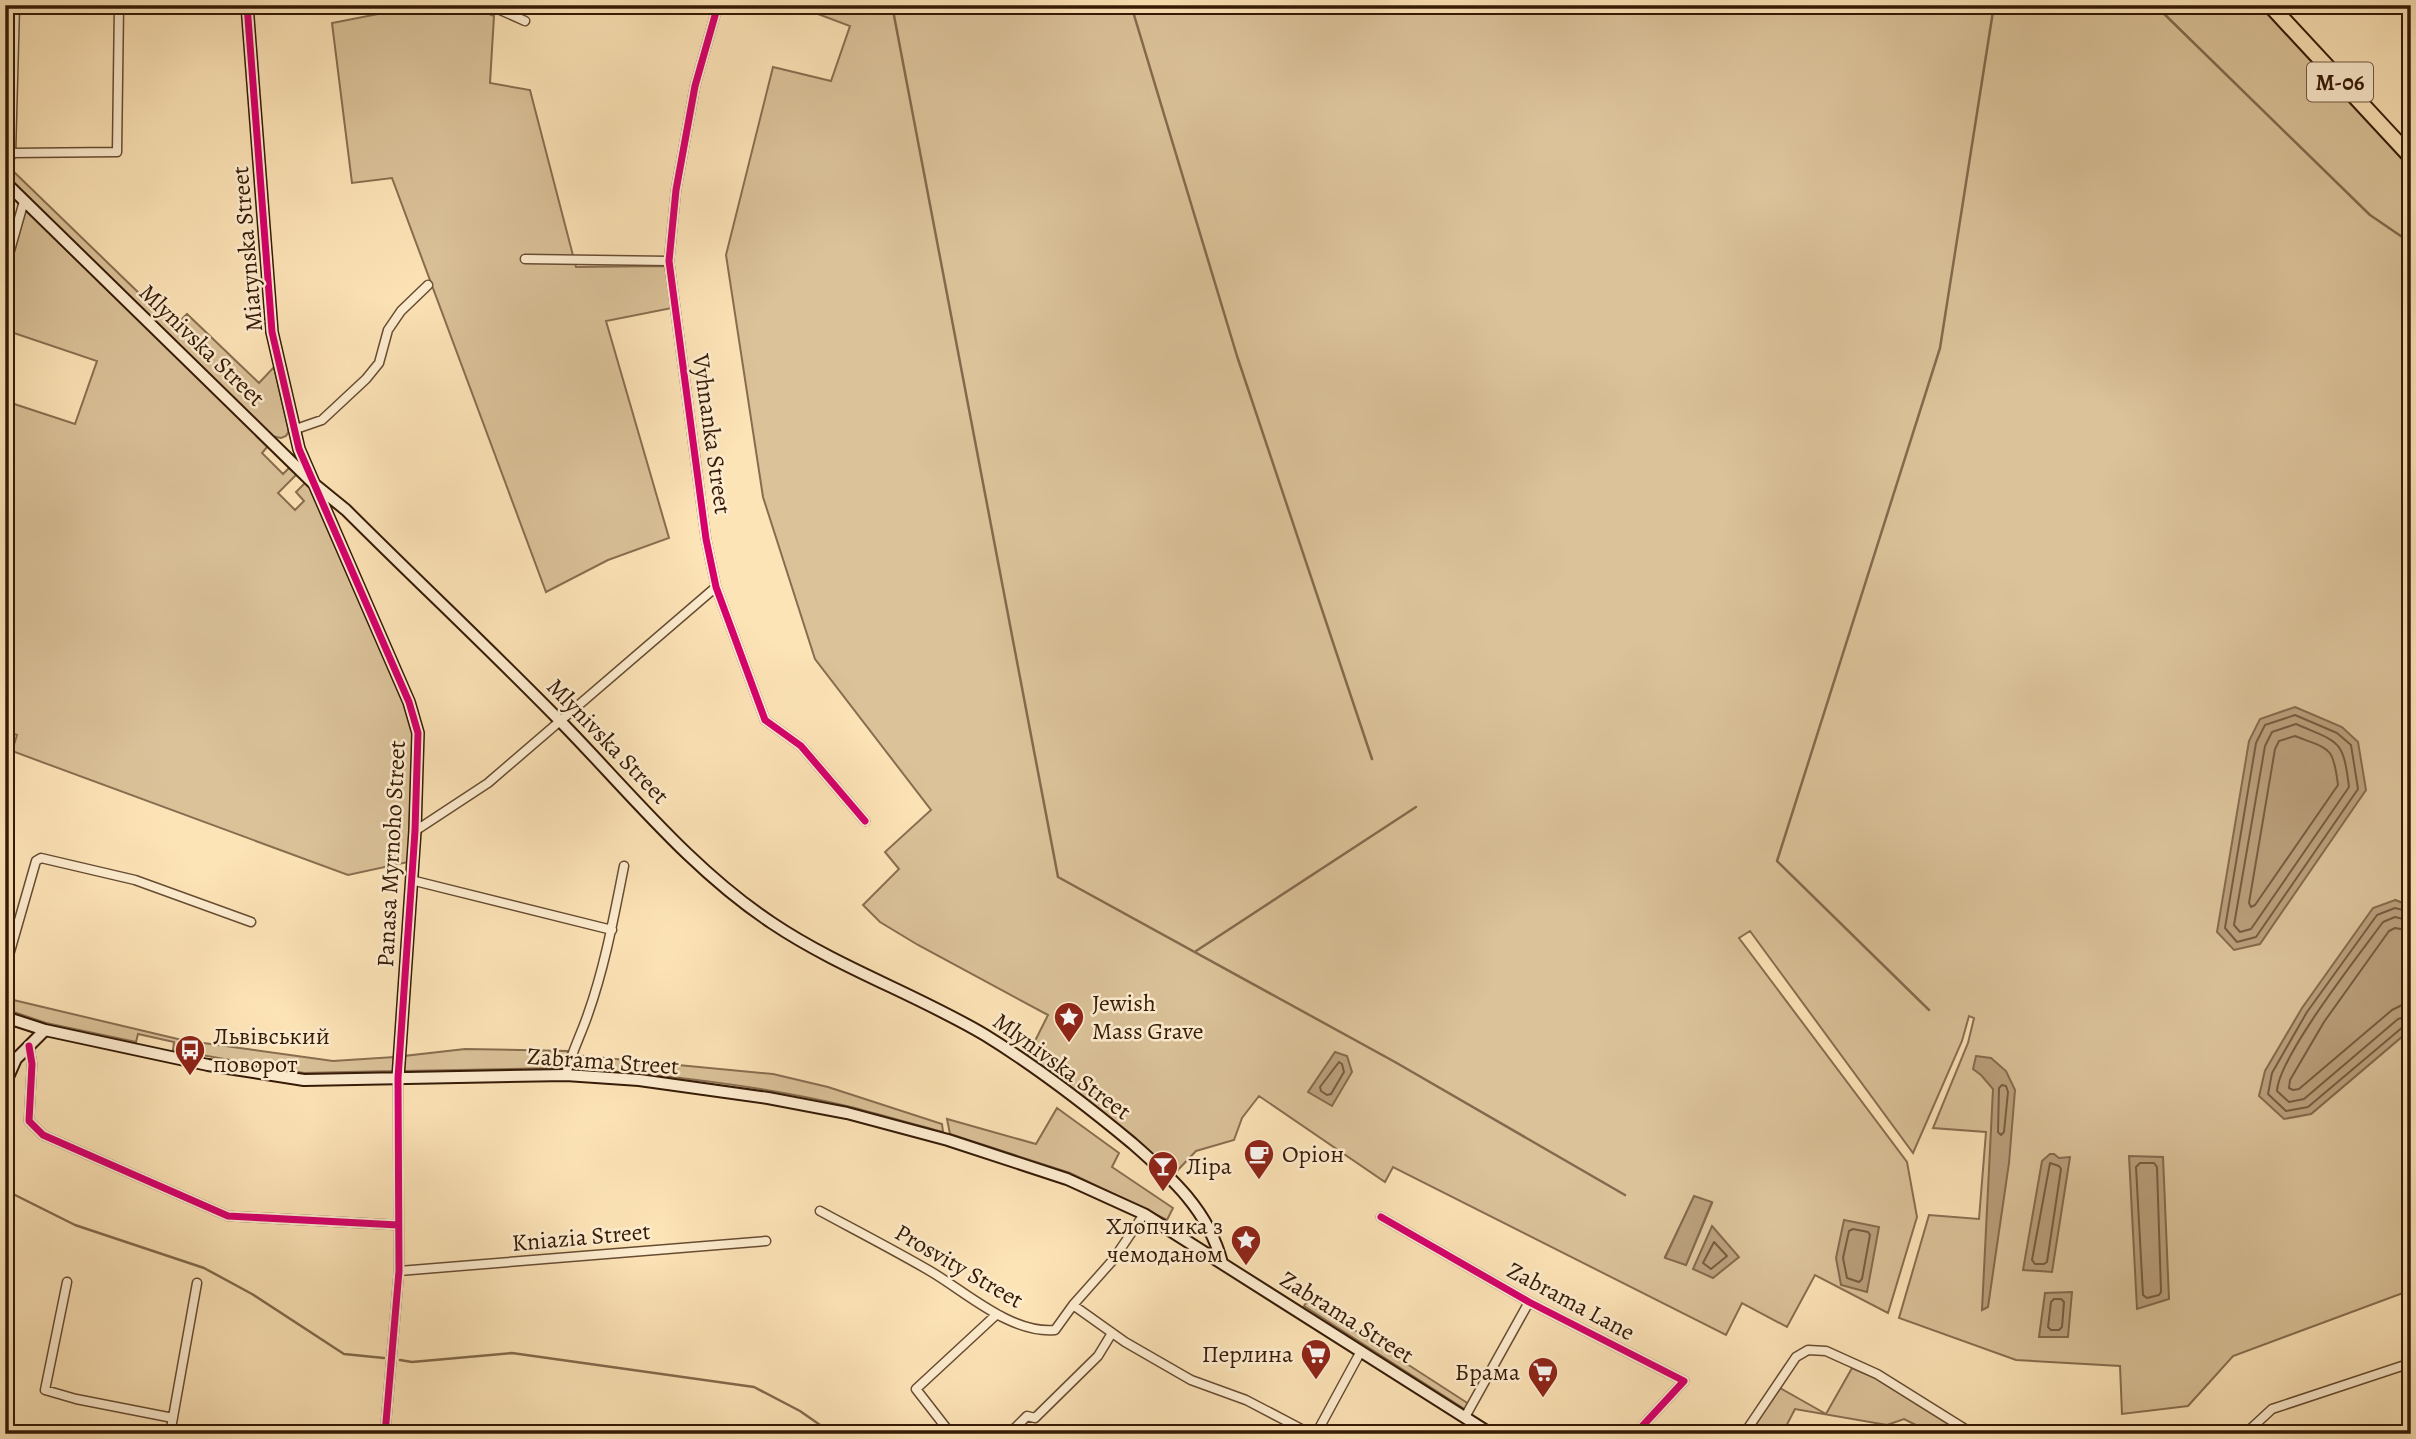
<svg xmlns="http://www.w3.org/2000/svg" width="2416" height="1439" viewBox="0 0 2416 1439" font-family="Alegreya,serif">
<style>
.green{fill:#dbc299;stroke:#886e50;stroke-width:2;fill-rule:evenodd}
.water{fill:#b99f7b;stroke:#846a4c;stroke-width:2}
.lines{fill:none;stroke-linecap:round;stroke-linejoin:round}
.shore{stroke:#775c40;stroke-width:2}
.stream{stroke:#846a4c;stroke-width:2.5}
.street-casing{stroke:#674c32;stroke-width:11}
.secondary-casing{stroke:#351a06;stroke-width:14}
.highway-casing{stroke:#351a06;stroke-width:18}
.street{stroke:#feedd0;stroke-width:8}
.secondary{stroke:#feedd0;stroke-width:10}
.highway{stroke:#fde4b7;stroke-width:14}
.cycleway-casing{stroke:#feedd0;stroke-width:11}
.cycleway{stroke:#d6006c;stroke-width:7}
.labels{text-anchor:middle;stroke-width:5;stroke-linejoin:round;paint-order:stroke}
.shield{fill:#feedd0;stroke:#715943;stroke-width:2}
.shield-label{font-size:23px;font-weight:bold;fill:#351a06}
.street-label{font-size:24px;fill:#351a06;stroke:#feedd0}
.poi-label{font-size:24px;fill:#351a06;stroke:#feedd0;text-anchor:start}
</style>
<rect width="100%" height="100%" fill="#fde4b7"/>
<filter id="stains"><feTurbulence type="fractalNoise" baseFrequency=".00286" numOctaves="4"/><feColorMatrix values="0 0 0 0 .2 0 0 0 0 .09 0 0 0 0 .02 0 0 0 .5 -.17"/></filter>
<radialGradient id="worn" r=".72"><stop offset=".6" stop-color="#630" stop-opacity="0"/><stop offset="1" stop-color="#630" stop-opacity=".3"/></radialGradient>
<!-- green -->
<path class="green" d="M 424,5 L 468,5 L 494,16 L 490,83 L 530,90 L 576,267 L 665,266 L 672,308 L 606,321 L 669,538 L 608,560 L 546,592 L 392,178 L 352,183 L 332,23 Z
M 794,5 L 2259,5 L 2411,169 L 2411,906 L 2395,900 L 2311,1114 L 2411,1029 L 2411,1290 L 2233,1356 L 2188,1406 L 2122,1414 L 2120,1366 L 2016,1360 L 1899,1318 L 1929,1215 L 1979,1219 L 1986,1132 L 1933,1128 L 1968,1043 L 1974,1018 L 1969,1016 L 1962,1041 L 1913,1153 L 1750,931 L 1739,938 L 1907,1162 L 1917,1217 L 1888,1313 L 1815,1275 L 1787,1327 L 1742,1303 L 1726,1335 L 1393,1167 L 1385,1182 L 1259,1096 L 1242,1118 L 1234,1140 L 1196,1151 L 1174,1174 L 1113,1121 L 1027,1057 L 1048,1015 L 918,945 L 880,922 L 863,905 L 899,869 L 885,852 L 931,810 L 815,659 L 763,497 L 726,255 L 773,67 L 831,81 L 850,26 ZM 1694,1197 L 1712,1203 L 1686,1265 L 1665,1257 Z
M 12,170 L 174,327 L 187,314 L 259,383 L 274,367 L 289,431 L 286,436 L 281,438 L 271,436 L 10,180 Z
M 26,209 L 268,446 L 262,453 L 283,474 L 290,467 L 297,474 L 278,493 L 295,510 L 304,501 L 296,492 L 306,482 L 309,486 L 404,704 L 413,734 L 408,862 L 348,875 L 12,751 L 17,735 L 5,731 L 5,401 L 75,424 L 97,361 L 5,330 L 5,284 Z
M 5,998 L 182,1040 L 333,1061 L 394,1057 L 393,1071 L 304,1073 L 173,1050 L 174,1042 L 138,1034 L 136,1042 L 46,1023 L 5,1009 Z
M 465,1049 L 568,1051 L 564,1068 L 403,1071 L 404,1056 Z
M 574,1055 L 773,1074 L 828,1087 L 942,1124 L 943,1132 C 912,1124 882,1115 851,1107 C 760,1085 664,1075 571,1068 Z
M 1057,1108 L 1119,1153 L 1112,1167 L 1173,1208 L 1167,1220 L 1070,1173 L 950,1134 L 947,1119 L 1036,1144 Z
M 1308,1300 L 1469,1404 L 1466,1410 L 1304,1306 Z
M 1852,1368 L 1875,1378 L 1964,1434 L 1934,1434 L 1904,1419 L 1887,1425 L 1795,1409 L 1782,1434 L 1749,1434 L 1780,1388 L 1826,1414 Z"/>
<!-- water -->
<path class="water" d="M 2295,707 L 2342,727 L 2358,742 L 2366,790 L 2260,944 L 2234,950 L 2217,932 L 2249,741 L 2260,719 Z
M 2395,900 L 2411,906 L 2411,1029 L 2311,1114 L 2284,1119 L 2259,1096 L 2265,1071 L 2302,1008 L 2373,908 Z
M 1335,1052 L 1347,1056 L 1352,1072 L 1332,1106 L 1308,1092 Z
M 1976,1056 L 1991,1058 L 2006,1071 L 2015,1090 L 2009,1163 L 1988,1307 L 1982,1310 L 1993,1089 L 1981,1075 L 1973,1069 Z
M 2050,1154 L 2054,1154 L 2059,1158 L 2070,1157 L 2052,1272 L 2023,1270 L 2042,1161 Z
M 2129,1156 L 2163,1157 L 2169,1299 L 2137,1309 Z
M 1694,1196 L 1712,1202 L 1686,1265 L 1665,1258 Z
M 1844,1220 L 1879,1227 L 1867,1292 L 1841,1285 L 1836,1258 Z
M 1712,1226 L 1739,1257 L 1713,1278 L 1693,1269 Z
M 2072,1292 L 2068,1337 L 2039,1337 L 2045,1293 Z"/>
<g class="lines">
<!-- shore -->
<path class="shore" d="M 2295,715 L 2337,733 L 2351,745 L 2358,789 L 2256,937 L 2237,942 L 2225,928 L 2256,743 L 2265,725 Z
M 2296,724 C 2339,743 2343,738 2349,787 L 2251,929 L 2240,932 L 2234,925 L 2265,746 L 2272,732 Z
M 2295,736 C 2330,750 2333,745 2338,785 L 2255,905 L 2251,907 L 2249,903 L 2275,749 L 2279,741 Z
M 2411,912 L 2395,908 L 2377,915 L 2307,1012 L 2272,1073 L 2268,1094 L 2286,1111 L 2308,1107 L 2404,1026 L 2411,1024
M 2411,921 L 2395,917 L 2383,922 C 2359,955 2279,1056 2277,1091 L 2289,1102 L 2304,1099 L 2398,1019 L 2411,1015
M 2411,931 L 2395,928 L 2389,931 L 2324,1022 L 2290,1080 L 2289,1088 L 2293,1090 L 2299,1089 L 2392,1010 L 2402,1005 L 2411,1005
M 1339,1062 L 1342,1064 L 1344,1072 L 1331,1094 L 1327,1095 L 1321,1091 L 1320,1087 Z
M 2002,1085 L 2006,1086 L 2008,1092 L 2004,1132 L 2001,1135 L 1998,1132 L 1999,1088 Z
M 2050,1163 L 2059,1166 L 2061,1169 L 2047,1262 L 2044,1264 L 2035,1264 L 2032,1260 Z
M 2140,1163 L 2154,1163 L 2157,1167 L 2161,1292 L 2159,1295 L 2147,1298 L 2143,1295 L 2136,1167 Z
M 1853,1229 L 1868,1232 L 1870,1235 L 1862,1279 L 1859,1282 L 1847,1278 L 1843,1258 L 1849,1231 Z
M 1714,1242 L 1727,1256 L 1711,1269 L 1703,1263 Z
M 2054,1299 L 2061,1299 L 2064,1302 L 2062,1327 L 2059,1330 L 2051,1330 L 2048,1327 L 2051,1302 Z"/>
<!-- stream -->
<path class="stream" d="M 892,5 L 1058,877 L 1395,1062 L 1625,1195
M 1131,5 L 1237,356 L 1372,759
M 2155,5 L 2370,215 L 2411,243
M 1196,951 L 1416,807
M 1929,1010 L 1777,861 L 1940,348 L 1994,5
M 5,1190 L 75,1225 L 204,1268 L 252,1294 L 344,1354 L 384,1358
M 400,1360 L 412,1362 L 512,1353 L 754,1387 L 800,1411 L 833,1434"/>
<!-- street casing -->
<g class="street-casing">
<path id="street" d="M 489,5 L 525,21
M 718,5 L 695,86 L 676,190 L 669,261 L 706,539 L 716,587 L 765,720 L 801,746 L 865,821
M 11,153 L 117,152 L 119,5
M 5,180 L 11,153 L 15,5
M 525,259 L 669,261
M 5,268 L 24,201
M 293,430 L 322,420 L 366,379 L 379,363 L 388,330 L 401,311 L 428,285
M 415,831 L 488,783 L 716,587
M 411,880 L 612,930
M 5,969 L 36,861 L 41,858 L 135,880 L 251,922
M 29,1046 L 32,1064 L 29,1121 L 43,1135 L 228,1216 L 398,1225
M 566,1075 C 571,1053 581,1035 588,1014 C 605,966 614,916 624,866
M 820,1211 C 857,1231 894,1250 930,1271 C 966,1292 1011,1334 1055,1330 L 1073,1305 L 1113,1260 L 1144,1214
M 1381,1217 L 1529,1302 L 1684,1381 L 1635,1434
M 399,1271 L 766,1241
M 67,1282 L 45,1390 L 76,1399 L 173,1418
M 1073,1305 L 1125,1342 L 1191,1380 L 1246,1400 L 1311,1434
M 1465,1417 L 1529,1302
M 170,1434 L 197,1283
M 385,1434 L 399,1271 L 398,1078
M 951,1434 L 916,1389 L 997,1314
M 1009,1434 L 1027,1416 L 1035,1418 L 1098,1356 L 1112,1333
M 1316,1434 L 1361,1351
M 1744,1434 L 1796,1357 L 1808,1350 L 1826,1351 L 1877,1374 L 1973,1434
M 2245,1434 L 2272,1409 L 2411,1363"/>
</g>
<!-- secondary casing -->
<g class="secondary-casing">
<path id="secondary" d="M 247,5 L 272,332 L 299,449 L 409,702 L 418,733 L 415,831 L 398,1078
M 5,182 L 314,484 L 346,510 C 418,582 493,652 564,725 C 630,793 692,870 772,923 C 839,968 916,994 985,1035 C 1037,1067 1085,1104 1132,1143 C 1171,1177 1209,1211 1222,1263
M 5,1017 L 45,1030 L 152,1053 L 208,1065 L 304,1080 L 566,1075 L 639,1080 L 768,1098 L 847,1113 L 948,1140 L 1067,1179 L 1144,1214 L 1491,1434
M 5,1084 L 16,1059 L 45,1030"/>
</g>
<!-- highway casing -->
<g class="highway-casing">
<path id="highway" d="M 2270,5 L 2411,157"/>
</g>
<!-- street -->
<use href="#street" class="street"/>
<!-- secondary -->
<use href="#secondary" class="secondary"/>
<!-- highway -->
<use href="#highway" class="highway"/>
<!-- cycleway casing -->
<g class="cycleway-casing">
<path id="cycleway" d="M 247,5 L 272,332 L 299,449 L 409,702 L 418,733 L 415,831 L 398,1078 L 399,1271 L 385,1434
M 718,5 L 695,86 L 676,190 L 669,261 L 706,539 L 716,587 L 765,720 L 801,746 L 865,821
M 29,1046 L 32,1064 L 29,1121 L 43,1135 L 228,1216 L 398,1225
M 1381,1217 L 1529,1302 L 1684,1381 L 1635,1434"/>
</g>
<!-- cycleway -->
<use href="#cycleway" class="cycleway"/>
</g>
<!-- icons -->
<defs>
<g id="sight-pin" transform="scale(1.575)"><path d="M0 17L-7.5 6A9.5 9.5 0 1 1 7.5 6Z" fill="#8f2418" stroke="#feedd0"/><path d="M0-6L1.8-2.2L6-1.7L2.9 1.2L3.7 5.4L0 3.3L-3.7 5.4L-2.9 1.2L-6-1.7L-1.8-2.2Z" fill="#fff"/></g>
<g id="bus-pin" transform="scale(1.575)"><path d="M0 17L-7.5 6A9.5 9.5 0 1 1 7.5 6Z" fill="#8f2418" stroke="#feedd0"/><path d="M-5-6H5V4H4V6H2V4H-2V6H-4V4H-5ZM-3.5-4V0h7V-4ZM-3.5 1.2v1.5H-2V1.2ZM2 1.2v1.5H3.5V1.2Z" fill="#fff"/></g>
<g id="cafe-pin" transform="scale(1.575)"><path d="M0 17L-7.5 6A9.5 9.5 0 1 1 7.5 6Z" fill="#8f2418" stroke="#feedd0"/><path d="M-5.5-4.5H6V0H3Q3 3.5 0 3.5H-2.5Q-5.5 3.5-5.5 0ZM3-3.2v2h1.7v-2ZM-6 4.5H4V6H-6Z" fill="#fff"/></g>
<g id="bar-pin" transform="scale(1.575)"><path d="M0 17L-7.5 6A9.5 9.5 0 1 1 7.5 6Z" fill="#8f2418" stroke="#feedd0"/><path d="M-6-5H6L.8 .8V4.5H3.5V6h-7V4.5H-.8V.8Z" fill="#fff"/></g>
<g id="supermarket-pin" transform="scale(1.575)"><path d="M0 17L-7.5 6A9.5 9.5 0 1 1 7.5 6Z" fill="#8f2418" stroke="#feedd0"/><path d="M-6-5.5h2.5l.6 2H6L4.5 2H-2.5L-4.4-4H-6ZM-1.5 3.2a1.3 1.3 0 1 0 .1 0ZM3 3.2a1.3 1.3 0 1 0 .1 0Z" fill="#fff"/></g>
</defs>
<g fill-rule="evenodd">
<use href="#sight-pin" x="1069" y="1017"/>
<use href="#bus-pin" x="190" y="1050"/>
<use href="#cafe-pin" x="1259" y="1154"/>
<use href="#bar-pin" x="1163" y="1166"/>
<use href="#sight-pin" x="1246" y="1240"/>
<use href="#supermarket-pin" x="1316" y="1354"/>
<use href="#supermarket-pin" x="1543" y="1372"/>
</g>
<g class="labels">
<!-- shield labels -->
<rect class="shield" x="2307" y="62.5" width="66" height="39" rx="5"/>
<g class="shield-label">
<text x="2340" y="90">М-06</text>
</g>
<!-- street labels -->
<g class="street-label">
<text transform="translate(247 249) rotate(-95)" y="8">Miatynska Street</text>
<text transform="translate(202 345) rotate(44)" y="8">Mlynivska Street</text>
<text transform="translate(712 434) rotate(82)" y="8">Vyhnanka Street</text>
<text transform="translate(608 741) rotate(46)" y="8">Mlynivska Street</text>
<text transform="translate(391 854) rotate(-87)" y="8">Panasa Myrnoho Street</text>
<text transform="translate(603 1061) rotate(4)" y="8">Zabrama Street</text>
<text transform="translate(1062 1066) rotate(36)" y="8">Mlynivska Street</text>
<text transform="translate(581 1237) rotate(-5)" y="8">Kniazia Street</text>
<text transform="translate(959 1266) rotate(30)" y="8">Prosvity Street</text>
<text transform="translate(1571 1301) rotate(28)" y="8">Zabrama Lane</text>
<text transform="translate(1347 1317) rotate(32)" y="8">Zabrama Street</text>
</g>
<!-- poi labels -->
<g class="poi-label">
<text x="1092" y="1011">Jewish<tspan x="1092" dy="28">Mass Grave</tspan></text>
<text x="213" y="1044">Львівський<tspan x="213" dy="28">поворот</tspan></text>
<text x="1282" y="1162">Оріон</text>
<text x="1186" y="1174">Ліра</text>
<text x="1223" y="1234" text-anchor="end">Хлопчика з<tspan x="1223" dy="28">чемоданом</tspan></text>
<text x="1293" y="1362" text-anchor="end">Перлина</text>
<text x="1520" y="1380" text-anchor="end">Брама</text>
</g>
</g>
<!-- margin -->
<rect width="2416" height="1439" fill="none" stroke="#fde4b7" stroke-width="28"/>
<rect x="7" y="7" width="2402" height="1425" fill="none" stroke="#351a06" stroke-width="3.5"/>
<rect x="14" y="14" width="2388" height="1411" fill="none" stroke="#351a06" stroke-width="2"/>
<rect width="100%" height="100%" filter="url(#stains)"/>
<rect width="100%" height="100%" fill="url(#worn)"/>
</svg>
